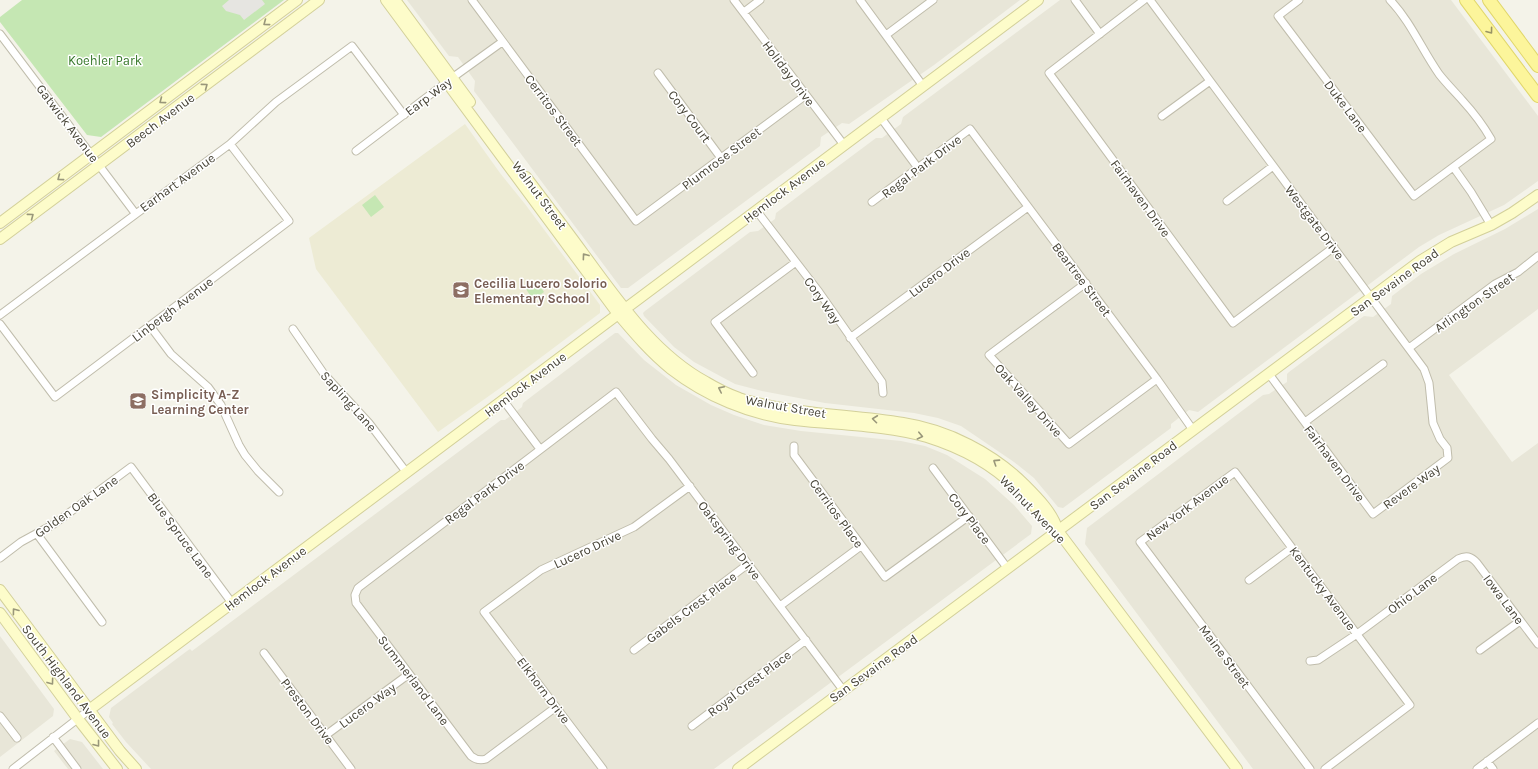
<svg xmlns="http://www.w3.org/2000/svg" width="1538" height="769" viewBox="0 0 1538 769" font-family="Karla,sans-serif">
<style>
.residential{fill:#e8e6d8}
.education{fill:#edebd4}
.green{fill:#c5e7b3}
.parking{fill:#e6e5e1}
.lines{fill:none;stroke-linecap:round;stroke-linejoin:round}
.street-casing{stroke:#c0bdac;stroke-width:9}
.secondary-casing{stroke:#d3d09a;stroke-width:12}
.primary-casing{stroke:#e1d76a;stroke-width:14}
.street{stroke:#fff;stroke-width:7}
.secondary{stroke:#fdfcca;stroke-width:10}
.primary{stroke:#fcf59b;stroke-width:12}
.oneway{stroke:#99977a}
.oneway2{stroke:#999465}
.labels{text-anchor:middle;stroke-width:3;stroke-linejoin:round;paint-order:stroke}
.park-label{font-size:13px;fill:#38792b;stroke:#fff}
.street-label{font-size:13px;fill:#484538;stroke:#fff}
.education-label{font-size:13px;font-weight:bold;fill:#785e54;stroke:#fff;text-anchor:start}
</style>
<rect width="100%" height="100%" fill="#f4f3e9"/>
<!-- residential -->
<path class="residential" d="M 407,0 L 1020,0 L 934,65 L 849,124 L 842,123 L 821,137 L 820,146 L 628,288 L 621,288 L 474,91 L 475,81 L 458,57 L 449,56 Z
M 1060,0 L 1451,0 L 1538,116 L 1538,181 L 1504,205 L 1439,235 L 1419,247 L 1198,412 L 1189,410 L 1171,424 L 1171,428 L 1063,508 L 1058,507 L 1034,478 L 1014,462 L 961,426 L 938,418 L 914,413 L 825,403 L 762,391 L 735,384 L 694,362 L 674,347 L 644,316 L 643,313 L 645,311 L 750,232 L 758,231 L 775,219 L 776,213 L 813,185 L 876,138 L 882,138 L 901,124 L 903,117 Z
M 1538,209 L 1538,309 L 1449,375 L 1512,462 L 1538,443 L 1538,769 L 1253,769 L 1085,544 L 1087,528 L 1263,395 L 1269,394 L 1287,382 L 1287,374 L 1289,372 L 1364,316 L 1373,317 L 1391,304 L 1392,296 L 1421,274 L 1454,254 L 1505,229 Z
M 615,333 L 618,333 L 644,360 L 676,385 L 711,405 L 734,415 L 764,425 L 801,431 L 901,441 L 925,446 L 947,455 L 985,479 L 1014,505 L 1032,526 L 1031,534 L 714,769 L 151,769 L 126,742 L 112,724 L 113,723 L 109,717 L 111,708 L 187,651 L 190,649 L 192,651 L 501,420 L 505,420 L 522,407 L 523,403 Z
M 0,636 L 54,709 L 53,716 L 0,757 Z
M 70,739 L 82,742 L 103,769 L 68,769 L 54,751 Z"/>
<!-- education -->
<path class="education" d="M 465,124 L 500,173 L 525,204 L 600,305 L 600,313 L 503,386 L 438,432 L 316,269 L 309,238 Z"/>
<!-- green -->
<path class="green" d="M 22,0 L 284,0 L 101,137 L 87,135 L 0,22 L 0,17 Z
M 375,195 L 384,207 L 371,217 L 362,205 Z
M 536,281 L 544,292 L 533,300 L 526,289 Z"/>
<!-- parking -->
<path class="parking" d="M 229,0 L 262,0 L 265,4 L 244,20 L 240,15 L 226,11 L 222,6 Z"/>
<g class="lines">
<!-- street casing -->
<g class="street-casing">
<path id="street" d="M 472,0 L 636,221 L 806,95
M 734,0 L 844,145
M 860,0 L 923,86
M 1075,0 L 1100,34
M 1144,0 L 1049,73 L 1233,323 L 1334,247
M 1150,0 L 1424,369 L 1429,383 L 1433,423 L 1440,439 L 1447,448 L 1448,458 L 1373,514 L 1269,374
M 1299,0 L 1278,16 L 1414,196 L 1491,139 C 1483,125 1473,112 1462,100 C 1454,91 1446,83 1439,74 C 1422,50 1411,22 1390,0
M 744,12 L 760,0
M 0,34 L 135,213
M 886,35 L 933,0
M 658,73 L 721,158
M 1162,116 L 1210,81
M 881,118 L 918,168
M 356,151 L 452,78 L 502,42
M 1454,168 L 1471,192 L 1491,225
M 1227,201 L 1273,166
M 872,202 L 970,129 L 1157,379 L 1193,430
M 756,210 L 819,292 L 882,382 L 883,393
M 1086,283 L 989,355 L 1069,444 L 1157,379
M 0,315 L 230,144 L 276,102 L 352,46 L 404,115
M 0,324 L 55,397 L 289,221 L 230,144
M 150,326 L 171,354 L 208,387 L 221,405 L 239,445 L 245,455 L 258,471 L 279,492
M 293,329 L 324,374 L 369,423 L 407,473
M 850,338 L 1028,207
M 1409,348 L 1495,284 L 1518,272 L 1538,256
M 753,373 L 715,322 L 796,262
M 503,400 L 540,449
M 1305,422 L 1383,364
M 794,446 L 794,455 L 885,577 L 969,516
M 933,468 L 1008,569
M 37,534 L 102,622
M 0,558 L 21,542 L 54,524 L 131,467 L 232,603
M 1249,580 L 1292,548
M 780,606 L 861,546
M 634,650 L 748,564
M 1480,650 L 1520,621
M 264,653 L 351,769
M 1310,661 L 1318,660 L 1357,634 L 1458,559 C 1466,555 1471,556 1477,563 L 1538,644
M 556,707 L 486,759 C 480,761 476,760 471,756 L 356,603 L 355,595 L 358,588 L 616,392 L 652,439 L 669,459 L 843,690
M 0,716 L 17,738
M 692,726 L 806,640
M 326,735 L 409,674
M 53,737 L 77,769
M 1487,761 L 1493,769
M 13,769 L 89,710
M 603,769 L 484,612 L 541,570 L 634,527 L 690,486
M 1310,769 L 1140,542 L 1235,472 L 1410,705 L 1325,769
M 1477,769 L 1538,723"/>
</g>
<!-- secondary casing -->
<g class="secondary-casing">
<path id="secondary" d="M 386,0 L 618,314 C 634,333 651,353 671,369 C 706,396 750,415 795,420 C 838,425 885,425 927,437 C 959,447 992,464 1016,488 C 1022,494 1029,501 1035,507 C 1042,516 1048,525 1058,531 L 1237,769
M 395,0 L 470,102
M 526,177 C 545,202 564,227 583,253 C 618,300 653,353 706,382 C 716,388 728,394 739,398 C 746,401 755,402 762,404 C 808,415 856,415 903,423 C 948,430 993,453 1025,485 C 1038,498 1053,513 1058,531
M 0,223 L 297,0
M 0,239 L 319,0
M 0,590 L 120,751 L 136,769
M 0,613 L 78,719 L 117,769
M 89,710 L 1038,0
M 738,769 L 1420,261 L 1451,242 L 1491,225 L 1512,213 L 1538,195"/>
</g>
<!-- primary casing -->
<g class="primary-casing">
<path id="primary" d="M 1466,0 L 1538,96
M 1489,0 L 1538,66"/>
</g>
<!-- street -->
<use href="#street" class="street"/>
<!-- secondary -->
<use href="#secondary" class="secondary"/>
<!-- primary -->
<use href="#primary" class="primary"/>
</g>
<!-- one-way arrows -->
<defs><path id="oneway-chevron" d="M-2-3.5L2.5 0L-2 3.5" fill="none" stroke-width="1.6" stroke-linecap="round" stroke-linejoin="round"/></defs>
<g class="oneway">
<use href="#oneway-chevron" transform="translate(266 23) rotate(143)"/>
<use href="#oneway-chevron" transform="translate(205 86) rotate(-37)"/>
<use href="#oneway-chevron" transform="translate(162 101) rotate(143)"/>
<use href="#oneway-chevron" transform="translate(60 178) rotate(143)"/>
<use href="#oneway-chevron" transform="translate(31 216) rotate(-37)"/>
<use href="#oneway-chevron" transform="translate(585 256) rotate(-126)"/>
<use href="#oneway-chevron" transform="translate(721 389) rotate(-154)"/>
<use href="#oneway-chevron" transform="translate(875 419) rotate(-173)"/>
<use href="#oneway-chevron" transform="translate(920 436) rotate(13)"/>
<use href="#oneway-chevron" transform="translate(996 462) rotate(-147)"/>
<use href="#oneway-chevron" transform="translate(15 611) rotate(-127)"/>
<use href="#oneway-chevron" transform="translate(51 682) rotate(54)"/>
<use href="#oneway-chevron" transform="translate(97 744) rotate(52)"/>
</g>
<use class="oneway2" href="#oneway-chevron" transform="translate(1490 31) rotate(53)"/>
<!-- icons -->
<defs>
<g id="school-square" transform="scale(0.9)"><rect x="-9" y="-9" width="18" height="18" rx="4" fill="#8d6e63" stroke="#fff"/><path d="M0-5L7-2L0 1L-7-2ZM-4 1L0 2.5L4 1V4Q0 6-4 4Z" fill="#fff"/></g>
</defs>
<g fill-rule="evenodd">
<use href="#school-square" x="461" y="290"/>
<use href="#school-square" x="138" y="401"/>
</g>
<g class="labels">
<!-- park labels -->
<g class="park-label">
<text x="105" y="65">Koehler Park</text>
</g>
<!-- street labels -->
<g class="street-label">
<text transform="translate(789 73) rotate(53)" y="5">Holiday Drive</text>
<text transform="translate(428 96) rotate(-37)" y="5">Earp Way</text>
<text transform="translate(1346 106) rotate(53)" y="5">Duke Lane</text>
<text transform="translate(554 110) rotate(53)" y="5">Cerritos Street</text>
<text transform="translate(690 116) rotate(53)" y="5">Cory Court</text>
<text transform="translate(160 120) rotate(-37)" y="5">Beech Avenue</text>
<text transform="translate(68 123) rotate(53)" y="5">Gatwick Avenue</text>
<text transform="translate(721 158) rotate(-37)" y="5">Plumrose Street</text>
<text transform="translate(921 166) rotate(-37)" y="5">Regal Park Drive</text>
<text transform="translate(177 182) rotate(-36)" y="5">Earhart Avenue</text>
<text transform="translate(784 190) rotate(-37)" y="5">Hemlock Avenue</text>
<text transform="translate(540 195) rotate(53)" y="5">Walnut Street</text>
<text transform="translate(1141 198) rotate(54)" y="5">Fairhaven Drive</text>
<text transform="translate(1315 222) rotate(53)" y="5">Westgate Drive</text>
<text transform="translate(939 272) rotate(-37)" y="5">Lucero Drive</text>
<text transform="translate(1082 279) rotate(53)" y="5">Beartree Street</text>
<text transform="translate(1394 282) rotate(-36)" y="5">San Sevaine Road</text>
<text transform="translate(823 300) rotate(55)" y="5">Cory Way</text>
<text transform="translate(1474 302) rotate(-35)" y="5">Arlington Street</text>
<text transform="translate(172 309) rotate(-37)" y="5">Linbergh Avenue</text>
<text transform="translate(525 384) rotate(-37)" y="5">Hemlock Avenue</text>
<text transform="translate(1029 400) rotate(48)" y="5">Oak Valley Drive</text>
<text transform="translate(349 401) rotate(48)" y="5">Sapling Lane</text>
<text transform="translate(786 406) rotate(10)" y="5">Walnut Street</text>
<text transform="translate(1335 463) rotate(53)" y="5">Fairhaven Drive</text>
<text transform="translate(1133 475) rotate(-37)" y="5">San Sevaine Road</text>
<text transform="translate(1411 486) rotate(-36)" y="5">Revere Way</text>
<text transform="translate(484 492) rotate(-37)" y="5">Regal Park Drive</text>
<text transform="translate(76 506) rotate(-35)" y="5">Golden Oak Lane</text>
<text transform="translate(1187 507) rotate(-37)" y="5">New York Avenue</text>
<text transform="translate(1033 509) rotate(46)" y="5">Walnut Avenue</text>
<text transform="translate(837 513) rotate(54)" y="5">Cerritos Place</text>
<text transform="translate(970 518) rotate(53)" y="5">Cory Place</text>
<text transform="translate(181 535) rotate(54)" y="5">Blue Spruce Lane</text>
<text transform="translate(730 540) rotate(53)" y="5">Oakspring Drive</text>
<text transform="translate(587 549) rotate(-25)" y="5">Lucero Drive</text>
<text transform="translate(265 578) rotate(-37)" y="5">Hemlock Avenue</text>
<text transform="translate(1323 588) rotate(53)" y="5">Kentucky Avenue</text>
<text transform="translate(1412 593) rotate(-37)" y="5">Ohio Lane</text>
<text transform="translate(1504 599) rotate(53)" y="5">Iowa Lane</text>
<text transform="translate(691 607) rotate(-37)" y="5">Gabels Crest Place</text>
<text transform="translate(1225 656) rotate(53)" y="5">Maine Street</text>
<text transform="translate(873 668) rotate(-36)" y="5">San Sevaine Road</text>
<text transform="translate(414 680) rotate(53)" y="5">Summerland Lane</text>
<text transform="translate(67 681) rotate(53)" y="5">South Highland Avenue</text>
<text transform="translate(749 683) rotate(-37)" y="5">Royal Crest Place</text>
<text transform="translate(544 690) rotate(53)" y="5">Elkhorn Drive</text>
<text transform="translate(367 705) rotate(-36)" y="5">Lucero Way</text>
<text transform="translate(308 711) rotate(53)" y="5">Preston Drive</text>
</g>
<!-- education labels -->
<g class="education-label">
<text x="474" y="288">Cecilia Lucero Solorio<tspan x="474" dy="15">Elementary School</tspan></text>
<text x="151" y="399">Simplicity A-Z<tspan x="151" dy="15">Learning Center</tspan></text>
</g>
</g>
</svg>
